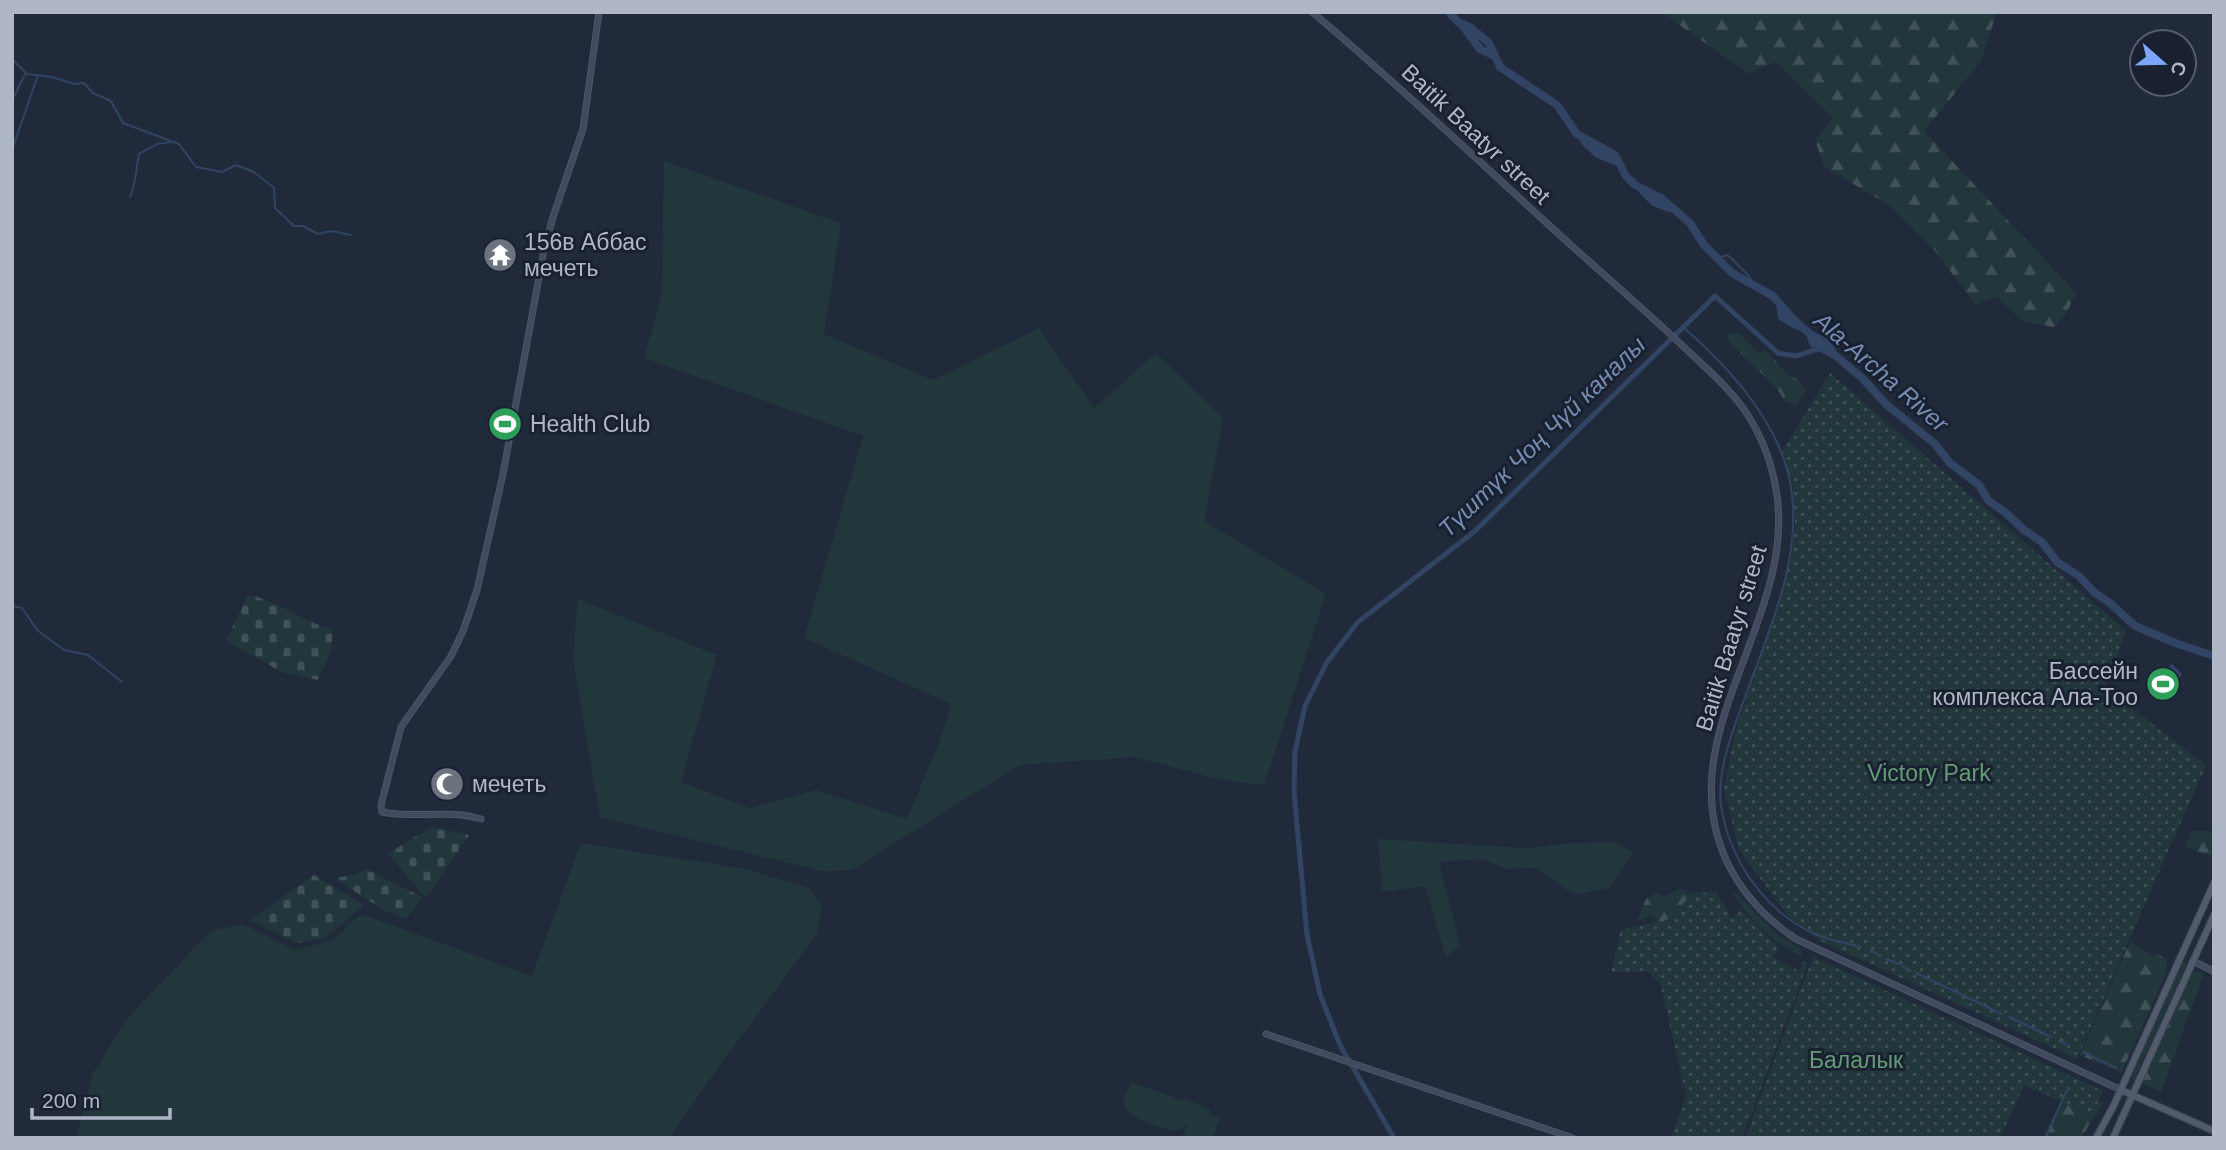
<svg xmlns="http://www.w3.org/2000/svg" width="2226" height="1150" viewBox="0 0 2226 1150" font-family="Arial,sans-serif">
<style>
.grass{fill:#22373c}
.forest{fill:url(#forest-firs)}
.cemetery{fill:url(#cemetery-stones)}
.park{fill:url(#park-dots)}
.water{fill:url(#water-waves)}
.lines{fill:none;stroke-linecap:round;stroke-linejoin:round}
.stream{stroke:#324464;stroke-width:2}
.canal{stroke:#324464;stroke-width:5}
.river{stroke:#324464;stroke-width:8}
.secondary-casing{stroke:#4f5766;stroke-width:7}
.primary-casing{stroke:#3d4554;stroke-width:8}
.secondary{stroke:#414a5f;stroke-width:5}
.primary{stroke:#515b6c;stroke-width:6}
.labels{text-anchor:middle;stroke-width:6;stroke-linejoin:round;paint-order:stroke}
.street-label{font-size:23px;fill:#afb7c7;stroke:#192130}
.poi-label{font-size:23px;fill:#afb7c7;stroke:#192130;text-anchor:start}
.park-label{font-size:23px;fill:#649a74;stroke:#192130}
.water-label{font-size:24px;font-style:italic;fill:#748bb2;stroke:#192130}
</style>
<defs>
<pattern id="forest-firs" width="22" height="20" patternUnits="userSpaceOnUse" patternTransform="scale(1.75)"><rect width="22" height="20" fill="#22373c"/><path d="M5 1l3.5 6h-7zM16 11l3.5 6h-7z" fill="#405257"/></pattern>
<pattern id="cemetery-stones" width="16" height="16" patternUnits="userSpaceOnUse" patternTransform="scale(1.75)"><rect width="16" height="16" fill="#22373c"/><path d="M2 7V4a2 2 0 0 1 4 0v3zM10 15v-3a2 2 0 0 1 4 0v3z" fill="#405257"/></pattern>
<pattern id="park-dots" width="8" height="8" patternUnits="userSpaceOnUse" patternTransform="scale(1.75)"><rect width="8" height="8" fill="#22373c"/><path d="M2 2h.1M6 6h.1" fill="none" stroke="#405257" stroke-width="1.8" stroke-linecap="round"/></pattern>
<pattern id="water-waves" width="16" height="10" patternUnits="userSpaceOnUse" patternTransform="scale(1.75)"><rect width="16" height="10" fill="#324464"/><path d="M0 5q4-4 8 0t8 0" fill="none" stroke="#4d5d79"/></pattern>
</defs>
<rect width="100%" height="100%" fill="#202a3b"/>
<!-- grass -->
<path class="grass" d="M 664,161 L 841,223 L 824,334 L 933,380 L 1039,328 L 1094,408 L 1156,353 L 1223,418 L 1204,521 L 1326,594 L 1264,785 L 1222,780 L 1134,757 L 1020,765 L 852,870 L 822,871 L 600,817 L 573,660 L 578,599 L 717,655 L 681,782 L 750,808 L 816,790 L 907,819 L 939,742 L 951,704 L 804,638 L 863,436 L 644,358 L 662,293 Z
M 1378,839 L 1527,848 L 1571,843 L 1614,842 L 1633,852 L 1609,888 L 1574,895 L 1536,868 L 1505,869 L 1483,859 L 1439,862 L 1460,945 L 1446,957 L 1425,886 L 1382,892 Z
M 581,843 L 745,869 L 810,888 L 822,906 L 817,934 L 720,1065 L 669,1138 L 76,1138 L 93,1073 L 130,1015 L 211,931 L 243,924 L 295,950 L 332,940 L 361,914 L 532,976 Z
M 1736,893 L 1776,933 L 1802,950 L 1801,956 C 1772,942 1751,921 1733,894 Z
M 2185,961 L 2186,966 L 2134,1080 L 2131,1078 L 2182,962 Z
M 1132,1082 L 1181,1100 L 1186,1099 L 1211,1110 L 1209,1114 L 1220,1118 L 1213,1138 L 1192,1138 L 1184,1135 L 1187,1124 C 1183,1128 1178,1131 1171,1130 C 1159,1128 1124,1117 1124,1103 C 1123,1095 1129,1089 1132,1082 Z"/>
<!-- forest -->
<path class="forest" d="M 1661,12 L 1997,12 L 1981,61 L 1924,131 L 2076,293 L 2067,312 L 2054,327 L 2024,322 L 1996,296 L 1976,305 L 1932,247 L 1890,206 L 1824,166 L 1815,140 L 1833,118 L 1776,62 L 1748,73 Z
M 1736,333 L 1741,334 L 1760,353 L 1765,349 L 1787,374 L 1798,380 L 1807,390 L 1796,406 L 1784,401 L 1778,389 L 1731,344 L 1726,335 Z
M 2191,831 L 2214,831 L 2214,857 L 2185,847 Z
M 1679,889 L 1693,893 L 1669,920 L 1658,922 L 1652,915 L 1637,921 L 1646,899 L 1656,893 L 1664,897 Z
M 2130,942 L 2153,956 L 2157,954 L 2167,959 L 2166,974 L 2121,1073 L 2080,1055 Z
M 2195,971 L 2204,973 L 2161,1092 L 2141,1082 L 2190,974 Z
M 2069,1088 L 2103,1103 L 2081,1138 L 2046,1138 Z"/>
<!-- cemetery -->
<path class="cemetery" d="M 248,595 C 279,600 303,623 333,629 L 331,651 L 318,680 L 284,673 L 226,641 Z
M 431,827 L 469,835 L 426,898 L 388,854 Z
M 366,869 L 422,897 L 406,919 L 383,910 L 335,878 L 355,875 Z
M 314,875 L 364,905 L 323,939 L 296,943 L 250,920 Z"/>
<!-- park -->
<path class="park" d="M 1830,373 L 2126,631 L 2105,688 L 2206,765 L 2077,1059 L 1821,941 L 1791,920 L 1739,850 L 1724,788 L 1735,733 L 1781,596 L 1792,554 L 1795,524 L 1793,486 L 1782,452 Z
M 1716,892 L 1730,916 L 1733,919 L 1741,910 L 1780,949 L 1772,956 L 1799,971 L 1804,961 L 1807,962 L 1806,969 L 1742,1138 L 1671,1138 L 1686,1096 L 1660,982 L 1654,978 L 1649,972 L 1611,972 L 1621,930 L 1669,919 L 1693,893 Z
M 1813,957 L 2103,1091 L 2092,1114 L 2024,1085 L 2000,1138 L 1745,1138 Z"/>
<!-- water -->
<path class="water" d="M 2172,664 L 2182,674 L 2169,689 L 2164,698 L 2150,691 L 2156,678 Z"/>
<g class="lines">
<!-- stream -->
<path class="stream" d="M 1470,35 L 1486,40
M 12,59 L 27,74 L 52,77 L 74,84 L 84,83 L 93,93 L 111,101 L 123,123 L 179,144 L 196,167 L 222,172 L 236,165 L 254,172 L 274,188 L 275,208 L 294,226 L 303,226 L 318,234 L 332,231 L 351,235
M 12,101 L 25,74
M 12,150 L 38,75
M 130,197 C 136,183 136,170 139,154 L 157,144 L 171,142
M 1717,258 L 1727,255 L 1730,257 L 1749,276 L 1754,285
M 1683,327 C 1730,368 1781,424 1791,487 C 1803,563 1765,639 1741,708 C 1730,739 1717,773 1721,806 C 1724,827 1732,848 1742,866 C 1759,895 1784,920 1815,934 C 1829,940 1846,943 1861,947
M 12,606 L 22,608 L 37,630 L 64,650 L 88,655 L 122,682
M 1871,951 L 1879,955
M 1887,959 L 1898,964
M 1902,966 L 1911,971
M 1916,973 L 2002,1014
M 2009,1017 L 2051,1037
M 2059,1041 L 2066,1044
M 2083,1052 L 2116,1068
M 2045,1138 L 2068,1088"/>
<!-- canal -->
<path class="canal" d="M 1394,1138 L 1340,1045 L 1320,994 L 1307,935 L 1294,792 L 1295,751 L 1305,706 L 1327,662 L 1358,622 L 1475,531 L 1715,296 L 1778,353 L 1796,356 L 1821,348"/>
<!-- river -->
<path class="river" d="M 1449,12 L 1458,22 L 1471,28 L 1489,43 L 1500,67 L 1557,105 L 1577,134 L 1615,155 L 1626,176 L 1635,185 L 1661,198 L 1690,223 L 1704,245 L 1732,273 L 1773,296 L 1794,320 L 1810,334 L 1813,343 L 1836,356 L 1862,378 L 1887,405 L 1935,444 L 1950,463 L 1979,485 L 1988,500 L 2007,514 L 2024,530 L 2042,542 L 2057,562 L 2079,576 L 2095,593 L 2110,603 L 2135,626 L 2178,644 L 2214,656
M 1463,26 L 1480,49 L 1494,56
M 1585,142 L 1598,154 L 1618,162
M 1643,191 L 1654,202 L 1669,208
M 1780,304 L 1782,317 L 1798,326
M 1810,334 L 1825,342 L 1832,351"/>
<!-- secondary casing -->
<g class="secondary-casing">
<path id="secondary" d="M 1312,12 C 1405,90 1492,174 1582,255 C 1617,286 1652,317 1686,349 C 1706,368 1727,386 1743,408 C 1760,432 1771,460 1776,489 C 1799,620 1667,733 1727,862 C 1743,895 1766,919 1796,939 L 2121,1090
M 481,819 C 448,809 415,819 382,812 L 381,805 L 401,727 L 451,656 L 463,631 L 477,590 L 503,474 L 544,250 L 553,217 L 583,129 L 599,12
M 2193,961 L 2213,971 L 2214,969
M 1266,1034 L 1573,1138"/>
</g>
<!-- primary casing -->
<g class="primary-casing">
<path id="primary" d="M 2121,1090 L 2214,1131
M 2096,1138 L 2113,1107 L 2214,883
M 2113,1138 L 2214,915"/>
</g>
<!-- secondary -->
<use href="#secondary" class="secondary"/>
<!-- primary -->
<use href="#primary" class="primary"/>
</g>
<!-- icons -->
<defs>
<g id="temple-disc" transform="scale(1.75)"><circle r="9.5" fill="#6b7280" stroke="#192130"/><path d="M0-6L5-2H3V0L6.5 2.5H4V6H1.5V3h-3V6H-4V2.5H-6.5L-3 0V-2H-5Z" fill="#fff"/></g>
<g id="stadium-disc" transform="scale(1.75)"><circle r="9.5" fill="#2e9e5b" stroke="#192130"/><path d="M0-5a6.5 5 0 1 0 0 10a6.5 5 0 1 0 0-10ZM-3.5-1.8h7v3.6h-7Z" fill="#fff"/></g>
<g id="mosque-disc" transform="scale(1.75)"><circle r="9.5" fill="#6b7280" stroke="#192130"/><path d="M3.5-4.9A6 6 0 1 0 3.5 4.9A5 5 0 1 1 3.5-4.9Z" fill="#fff"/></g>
</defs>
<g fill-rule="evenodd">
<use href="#temple-disc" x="500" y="255"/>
<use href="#stadium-disc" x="505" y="424"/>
<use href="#stadium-disc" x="2163" y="684"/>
<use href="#mosque-disc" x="447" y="784"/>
</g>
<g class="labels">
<!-- street labels -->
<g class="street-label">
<text transform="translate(1476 134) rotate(43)" y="8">Baitik Baatyr street</text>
<text transform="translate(1731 638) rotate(-73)" y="8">Baitik Baatyr street</text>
</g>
<!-- poi labels -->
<g class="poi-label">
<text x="524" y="250">156в Аббас<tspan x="524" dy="26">мечеть</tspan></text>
<text x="530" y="432">Health Club</text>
<text x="2138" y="679" text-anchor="end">Бассейн<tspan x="2138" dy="26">комплекса Ала-Тоо</tspan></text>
<text x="472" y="792">мечеть</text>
</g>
<!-- park labels -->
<g class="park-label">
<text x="1929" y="781">Victory Park</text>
<text x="1856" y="1068">Балалык</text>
</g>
<!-- water labels -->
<g class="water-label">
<text transform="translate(1881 372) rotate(41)" y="8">Ala-Archa River</text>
<text transform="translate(1542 437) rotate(-44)" y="8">Түштүк Чоң Чүй каналы</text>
</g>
</g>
<!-- border -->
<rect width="2226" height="1150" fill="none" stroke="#afb7c7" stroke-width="28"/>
<!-- north arrow -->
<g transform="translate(2163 63) rotate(110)"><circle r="33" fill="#192130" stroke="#555d6c" stroke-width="2"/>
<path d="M0-5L12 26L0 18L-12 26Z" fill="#7ca6ff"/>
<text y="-10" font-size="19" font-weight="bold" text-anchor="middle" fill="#afb7c7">С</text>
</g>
<!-- scale -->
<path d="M32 1108v10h138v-10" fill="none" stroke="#afb7c7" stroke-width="3.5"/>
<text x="42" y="1108" font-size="21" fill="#afb7c7" stroke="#192130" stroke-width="5" paint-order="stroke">200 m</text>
</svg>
